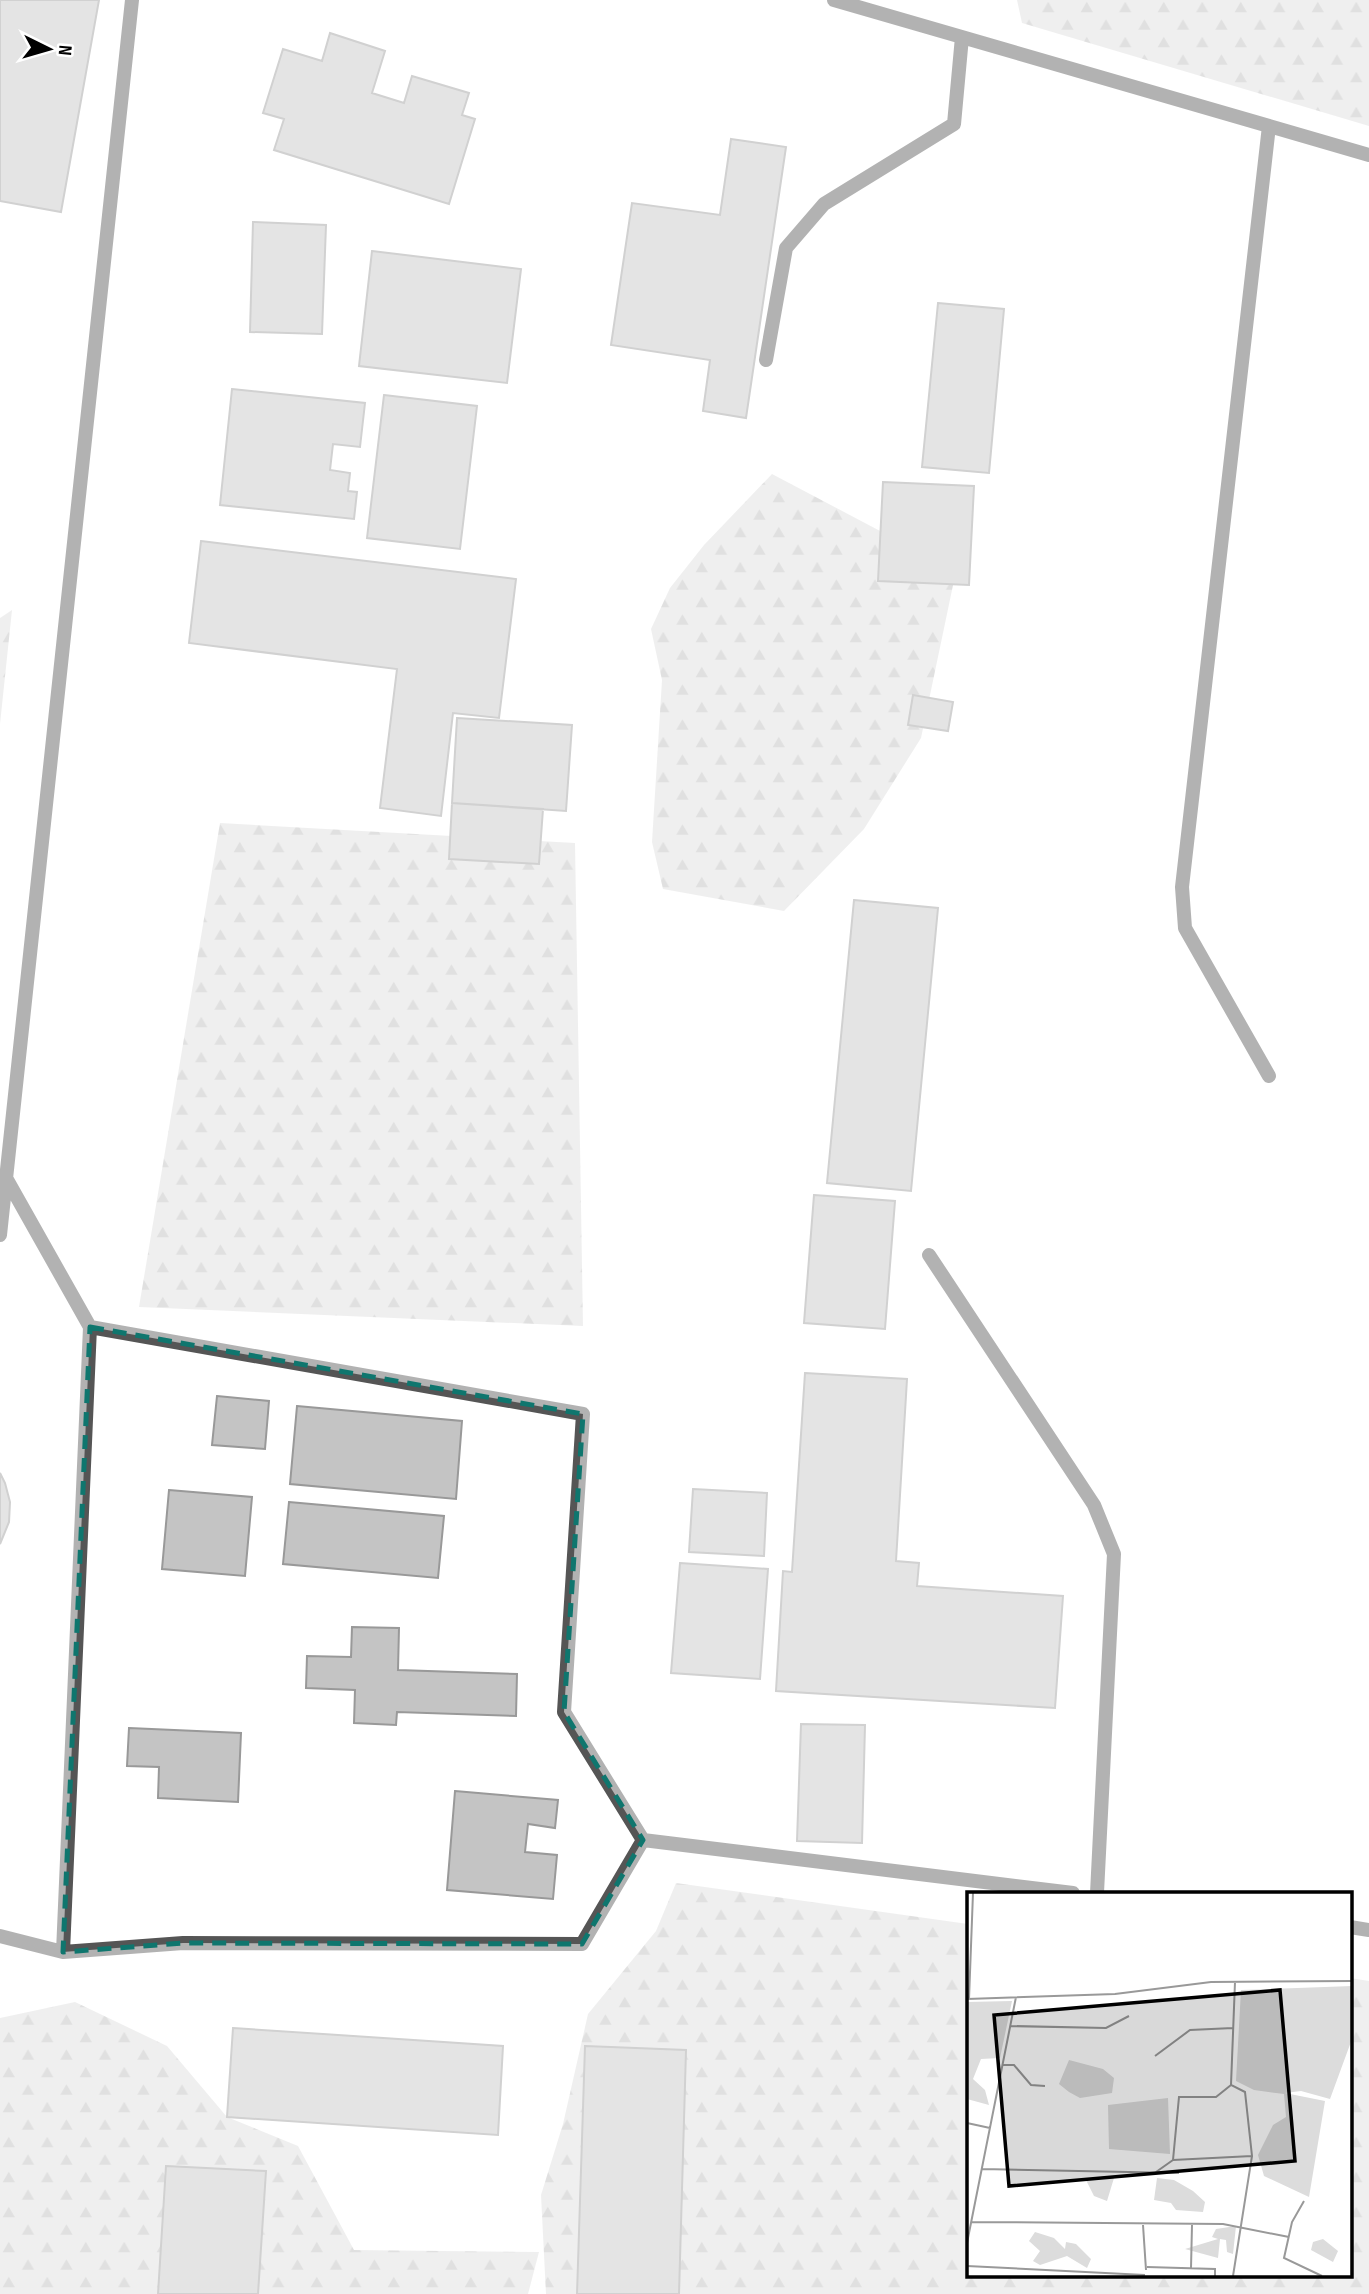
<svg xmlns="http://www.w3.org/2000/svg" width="1369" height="2294" viewBox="0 0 1369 2294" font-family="'Sofia Sans Condensed',sans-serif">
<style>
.forest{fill:url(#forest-firs)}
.building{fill:#c4c4c4;stroke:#999;stroke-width:2}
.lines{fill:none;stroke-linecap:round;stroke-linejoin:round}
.minor{stroke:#555;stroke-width:14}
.marked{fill:none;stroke:#0f766e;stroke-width:5;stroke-dasharray:14 9;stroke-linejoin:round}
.inset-road{fill:none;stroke:#999;stroke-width:2}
.view{fill:#000;fill-opacity:0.15;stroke:#000;stroke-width:3.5}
.inset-edge{fill:none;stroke:#000;stroke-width:3.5}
</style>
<defs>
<pattern id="forest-firs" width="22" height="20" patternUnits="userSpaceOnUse" patternTransform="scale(1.75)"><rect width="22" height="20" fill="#dcdcdc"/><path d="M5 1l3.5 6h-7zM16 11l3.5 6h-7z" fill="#bbb"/></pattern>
</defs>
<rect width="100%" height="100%" fill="#fff"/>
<!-- forest -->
<path class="forest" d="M 1017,0 L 1369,0 L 1369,126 L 1022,23 Z
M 772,474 L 956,571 L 921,738 L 864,829 L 784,911 L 663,889 L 652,842 L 662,680 L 651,629 L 670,588 L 704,545 Z
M 12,610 L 0,724 L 0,618 Z
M 220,823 L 575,843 L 583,1326 L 139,1307 Z
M 676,1883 L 968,1924 L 968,2275 L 1350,2275 L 1350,1978 L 1369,1981 L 1369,2294 L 546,2294 L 541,2195 L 563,2124 L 588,2014 L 656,1931 Z
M 75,2002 L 167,2046 L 227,2117 L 298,2146 L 354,2250 L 539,2252 L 528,2294 L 0,2294 L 0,2018 Z"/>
<!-- building -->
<path class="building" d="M 0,0 L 99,0 L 61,212 L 0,201 Z
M 330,33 L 385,51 L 372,93 L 404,103 L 412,76 L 469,93 L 462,115 L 475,119 L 449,204 L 274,150 L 284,119 L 263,113 L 283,49 L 322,61 Z
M 731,139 L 786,147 L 746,418 L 703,411 L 710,360 L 611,345 L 632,203 L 720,215 Z
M 253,222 L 326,225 L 322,334 L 250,332 Z
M 372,251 L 521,269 L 507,383 L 359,366 Z
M 938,303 L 1004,309 L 989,473 L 922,467 Z
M 232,389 L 365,403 L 360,447 L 333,444 L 330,470 L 350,473 L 348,491 L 357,492 L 354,519 L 220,505 Z
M 384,395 L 477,406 L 460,549 L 367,538 Z
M 883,482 L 974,486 L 969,585 L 878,581 Z
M 201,541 L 516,579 L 499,718 L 453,713 L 441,816 L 380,808 L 397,669 L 189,643 Z
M 913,695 L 953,702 L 948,731 L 908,725 Z
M 457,718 L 572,725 L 566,811 L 452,803 Z
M 452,803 L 543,809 L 539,864 L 449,859 Z
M 854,900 L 938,908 L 911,1191 L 827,1183 Z
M 814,1195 L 895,1201 L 885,1329 L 804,1323 Z
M 805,1373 L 907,1379 L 896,1561 L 919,1563 L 917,1586 L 1063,1596 L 1055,1708 L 776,1691 L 783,1571 L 792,1572 Z
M 217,1396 L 269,1401 L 265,1449 L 212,1445 Z
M 297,1406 L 462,1421 L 456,1499 L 290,1484 Z
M 0,1473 L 5,1483 L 10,1502 L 9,1522 L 0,1544 Z
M 693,1489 L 767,1493 L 764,1556 L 689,1552 Z
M 169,1490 L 252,1497 L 245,1576 L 162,1569 Z
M 289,1502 L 444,1516 L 438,1578 L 283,1564 Z
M 680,1563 L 768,1569 L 760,1679 L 671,1673 Z
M 352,1627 L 399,1628 L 398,1670 L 517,1674 L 516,1716 L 397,1712 L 396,1725 L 354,1723 L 355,1690 L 306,1688 L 307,1656 L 351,1657 Z
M 801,1724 L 865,1725 L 862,1843 L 797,1841 Z
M 129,1728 L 241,1733 L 238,1802 L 158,1798 L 159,1767 L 127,1766 Z
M 455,1791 L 558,1800 L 555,1828 L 528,1824 L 525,1852 L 557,1855 L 553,1899 L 447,1890 Z
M 233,2028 L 503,2046 L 498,2135 L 227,2117 Z
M 585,2046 L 686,2050 L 679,2294 L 577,2294 Z
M 166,2166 L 266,2171 L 258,2294 L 158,2294 Z"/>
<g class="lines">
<!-- minor -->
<path class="minor" d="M 834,0 L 1369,155
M 1269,126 L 1182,887 L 1185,928 L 1269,1076
M 766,360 L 786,248 L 824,204 L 954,124 L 962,37
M 6,1178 L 90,1327 L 583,1414 L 564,1712 L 643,1840
M 0,1235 L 132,0
M 929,1255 L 1094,1505 L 1114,1554 L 1097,1893
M 1350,1927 L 1369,1930
M 0,1936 L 63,1952 L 183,1943 L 582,1944 L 643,1840 L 1073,1893
M 63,1952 L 90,1327"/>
</g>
<!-- marked area -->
<path d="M0 0H1369V2294H0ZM 90,1327 L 583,1414 L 564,1712 L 643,1840 L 582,1944 L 183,1943 L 63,1952 Z" fill="#fff" fill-opacity=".55" fill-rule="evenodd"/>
<path class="marked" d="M 90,1327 L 583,1414 L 564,1712 L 643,1840 L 582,1944 L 183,1943 L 63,1952 Z"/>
<!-- overview -->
<g transform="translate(967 1892)">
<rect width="385" height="385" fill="#fff"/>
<path d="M 356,347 L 371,359 L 366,370 L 344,358 L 346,350 Z" fill="#dcdcdc"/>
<path d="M 385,94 L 385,147 L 363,207 L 334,199 L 318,201 L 358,209 L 342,305 L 297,284 L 291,263 L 306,233 L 319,225 L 317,202 L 287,198 L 269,189 L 274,98 ZM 45,109 L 33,166 L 14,167 L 6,187 L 18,198 L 22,213 L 0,207 L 0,110 ZM 102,168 L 136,177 L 147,186 L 145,201 L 113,206 L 102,200 L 92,192 ZM 201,206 L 203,262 L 142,257 L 141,213 ZM 118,286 L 147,286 L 140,309 L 127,304 ZM 190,286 L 207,288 L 226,299 L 238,310 L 236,320 L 209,318 L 204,311 L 187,308 ZM 269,334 L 266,362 L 260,360 L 259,348 L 253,347 L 251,366 L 218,357 L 251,347 L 245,345 L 249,337 ZM 68,340 L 87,346 L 98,357 L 99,350 L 109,352 L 124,367 L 120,376 L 100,364 L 73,373 L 66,369 L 73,359 L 62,349 Z" fill="#dcdcdc"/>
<path class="inset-road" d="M 0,107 L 148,102 L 244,90 L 385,89M 2,107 L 6,1M 43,134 L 139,136 L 162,124M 188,164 L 223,138 L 266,136M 36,173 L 47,173 L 64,193 L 78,194M 0,231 L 23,236M 206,268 L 285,264M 15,277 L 212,281M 189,280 L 206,268 L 212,205 L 249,205 L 264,193M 337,309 L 325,330 L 317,366 L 355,384M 4,330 L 256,332 L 322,345M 176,333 L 179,378M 0,351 L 49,105M 0,374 L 178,383M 180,375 L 248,377 L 248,384M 224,376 L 225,333M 266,384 L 285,264 L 278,200 L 264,193 L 268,90"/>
<path class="view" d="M 313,98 L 328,269 L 42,294 L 27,123 Z"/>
<rect width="385" height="385" class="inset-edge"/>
</g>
<!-- north arrow -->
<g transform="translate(49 49) rotate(95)" stroke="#ffffff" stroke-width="5" paint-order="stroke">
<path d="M0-5L12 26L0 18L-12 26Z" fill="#000000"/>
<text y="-10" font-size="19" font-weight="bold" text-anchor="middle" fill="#000000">N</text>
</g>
</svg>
